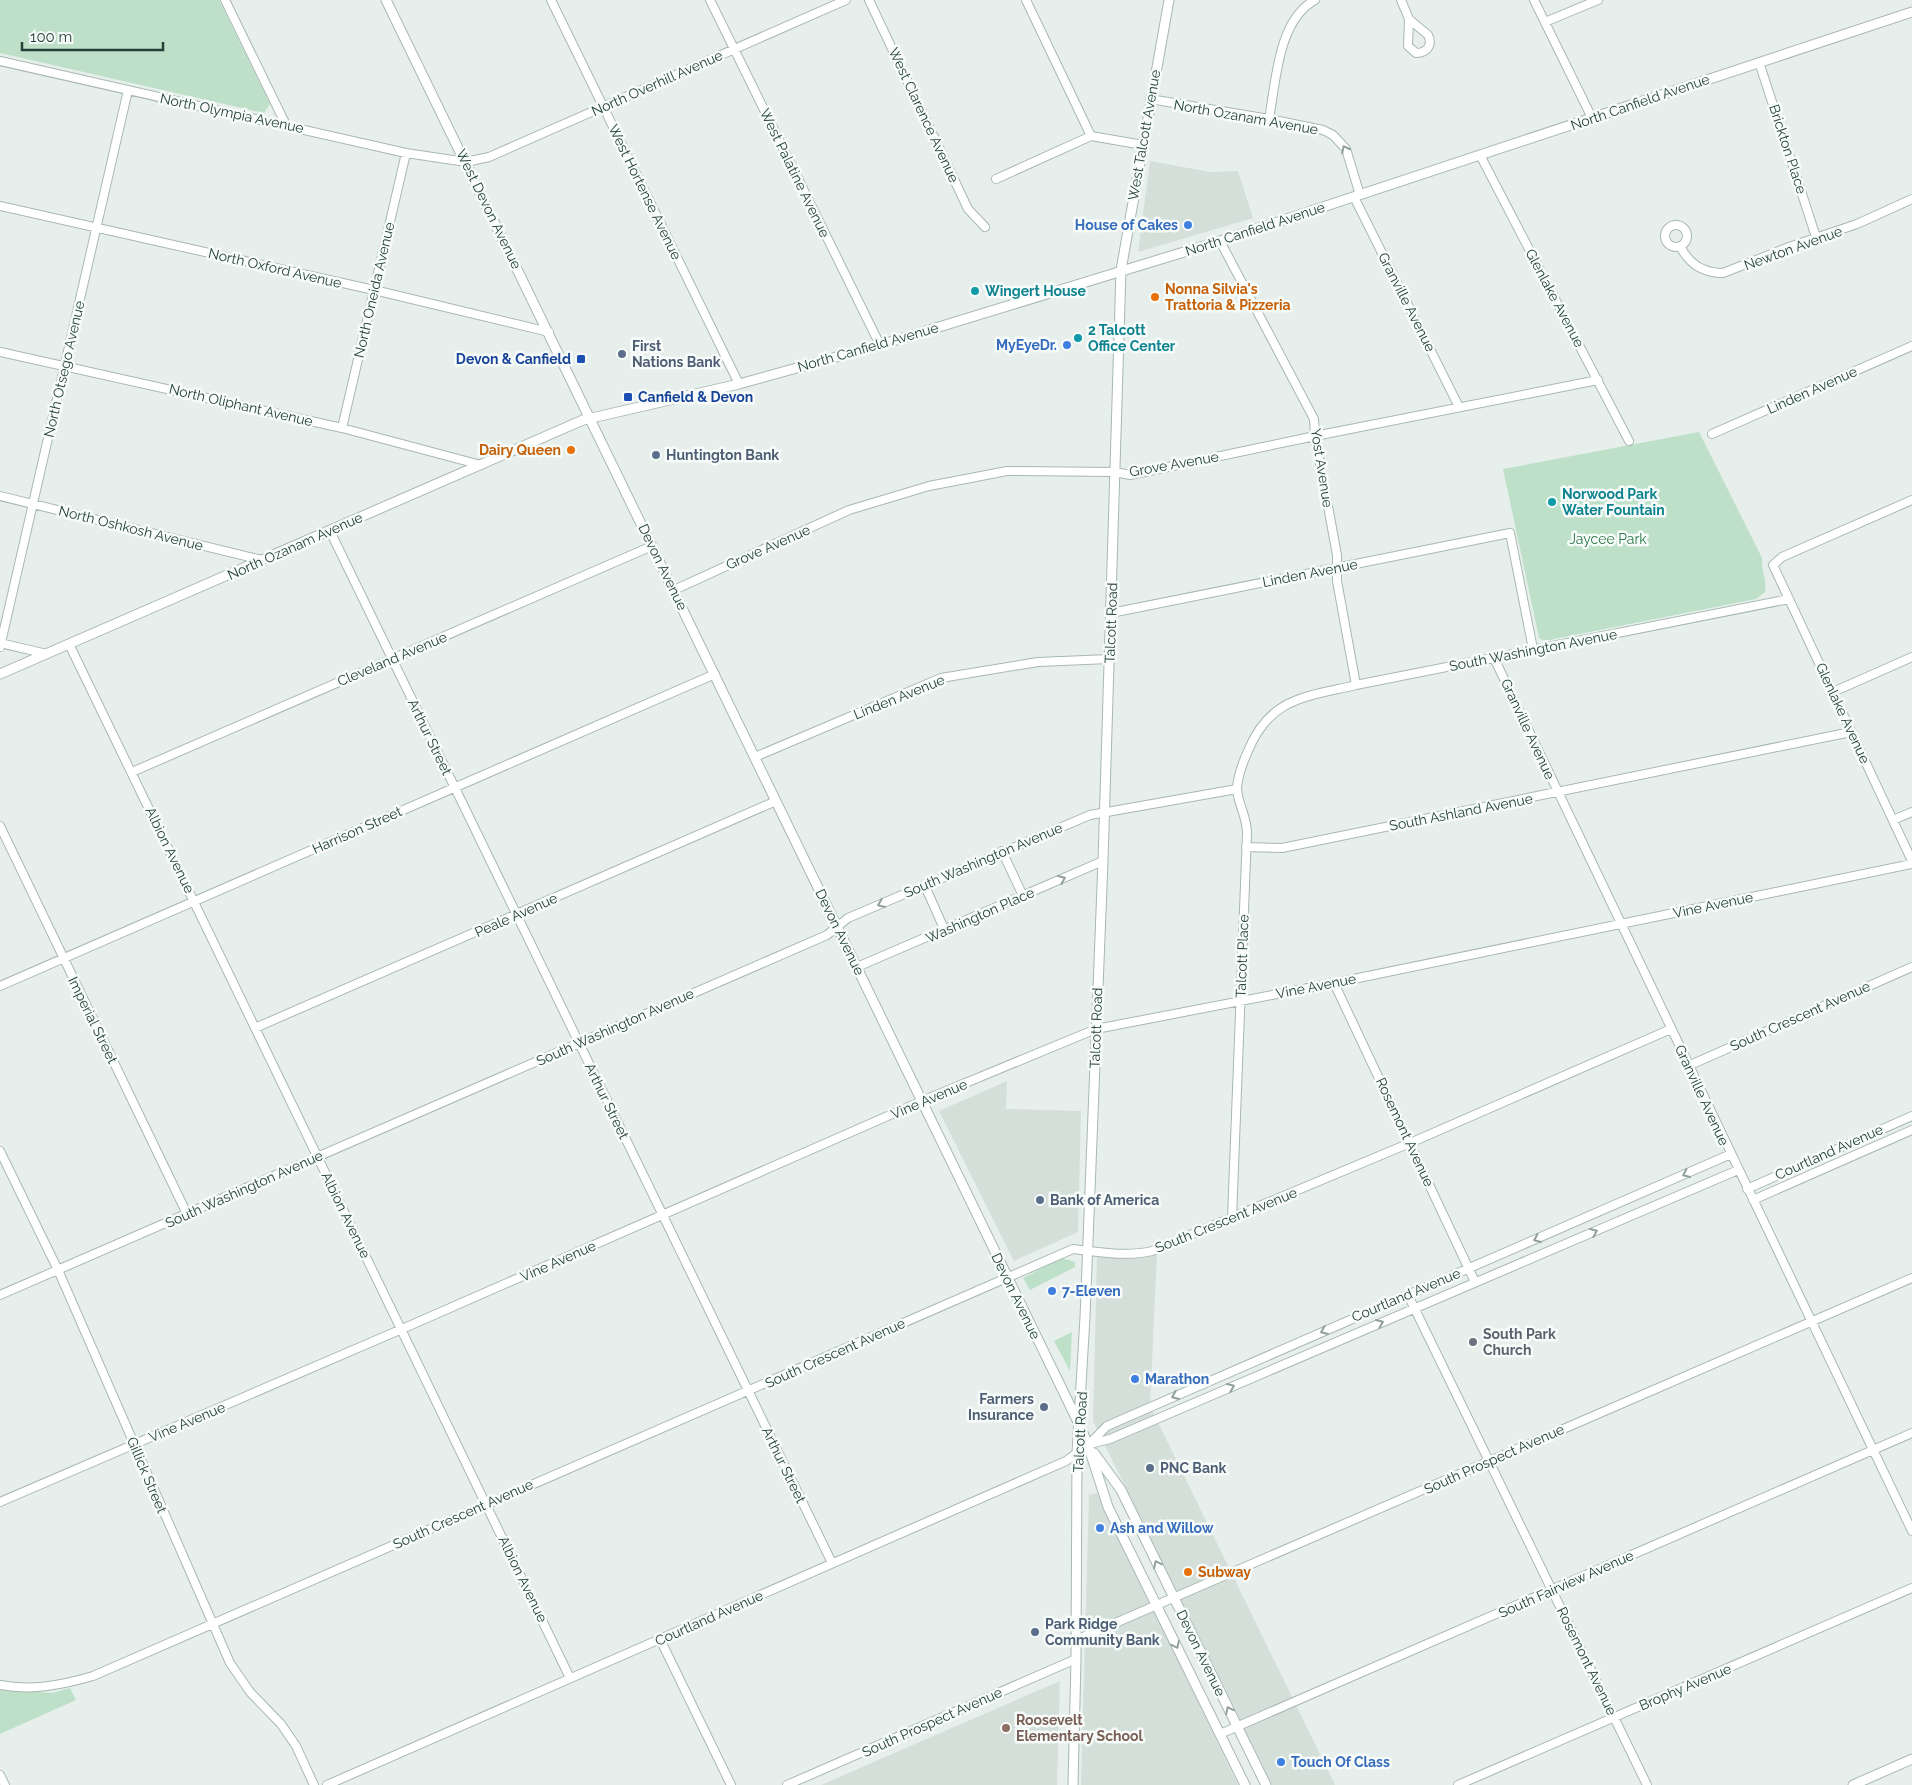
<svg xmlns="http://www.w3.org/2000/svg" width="1912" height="1785" viewBox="0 0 1912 1785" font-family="Raleway,sans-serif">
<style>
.built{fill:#d4dfda}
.green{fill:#bfe0c8}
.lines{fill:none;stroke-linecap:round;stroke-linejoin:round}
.minor-casing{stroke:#a8b8b2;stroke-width:10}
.tertiary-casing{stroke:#a8b8b2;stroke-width:11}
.minor{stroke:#fff;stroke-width:8}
.tertiary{stroke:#fff;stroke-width:9}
.oneway{stroke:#92a09c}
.shop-dot{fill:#3f7fe0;stroke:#f7fbf9;stroke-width:2}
.culture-dot{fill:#0f9aa8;stroke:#f7fbf9;stroke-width:2}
.food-dot{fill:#e8710a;stroke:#f7fbf9;stroke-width:2}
.service-dot{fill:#5c6f8a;stroke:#f7fbf9;stroke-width:2}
.transit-dot{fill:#1a4fb4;stroke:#f7fbf9;stroke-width:2}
.worship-dot{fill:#6b7280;stroke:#f7fbf9;stroke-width:2}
.education-dot{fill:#8d6e63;stroke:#f7fbf9;stroke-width:2}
.labels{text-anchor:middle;stroke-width:5;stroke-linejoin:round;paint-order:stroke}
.street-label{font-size:14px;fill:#24423a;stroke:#f7fbf9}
.shop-label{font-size:14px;font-weight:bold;fill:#366cbe;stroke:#f7fbf9;text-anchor:start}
.food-label{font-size:14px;font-weight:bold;fill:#c56008;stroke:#f7fbf9;text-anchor:start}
.culture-label{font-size:14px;font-weight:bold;fill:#0d838f;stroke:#f7fbf9;text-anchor:start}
.service-label{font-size:14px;font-weight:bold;fill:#4e5e75;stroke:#f7fbf9;text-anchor:start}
.transit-label{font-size:14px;font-weight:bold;fill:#164399;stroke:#f7fbf9;text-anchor:end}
.park-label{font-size:14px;fill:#2d7a4b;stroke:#f7fbf9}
.worship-label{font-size:14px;font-weight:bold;fill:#5b616d;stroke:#f7fbf9;text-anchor:start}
.education-label{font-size:14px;font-weight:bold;fill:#785e54;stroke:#f7fbf9;text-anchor:start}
</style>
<rect width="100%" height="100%" fill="#e6efeb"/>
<!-- built -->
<path class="built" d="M 1150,161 L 1210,172 L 1238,171 L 1253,218 L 1138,252 Z
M 1007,1081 L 1006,1109 L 1081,1111 L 1078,1232 L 1014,1261 L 939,1111 Z
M 1157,1251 L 1150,1406 L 1335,1785 L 1272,1785 L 1093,1421 L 1097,1255 Z
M 1097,1493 L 1238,1785 L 1081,1785 L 1089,1495 Z
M 1060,1681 L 1057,1785 L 821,1785 L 1023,1697 Z"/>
<!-- green -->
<path class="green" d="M 0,0 L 219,0 L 270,104 L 264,113 L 0,53 Z
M 1699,432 L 1762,558 C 1761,570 1767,580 1765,592 L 1756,599 L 1544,641 L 1539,638 L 1503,469 Z
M 1062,1258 L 1075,1262 L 1075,1267 L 1030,1290 L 1023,1278 Z
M 1072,1332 L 1070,1371 L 1054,1341 Z
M 70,1688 L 76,1700 L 0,1734 L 0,1689 L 52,1693 Z"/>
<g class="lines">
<!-- minor casing -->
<g class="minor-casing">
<path id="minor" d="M 225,0 L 286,125
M 551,0 L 739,384
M 710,0 L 880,345
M 869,0 L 968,209 L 985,227
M 1026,0 L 1091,136
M 1401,0 L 1409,19 L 1408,46 L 1416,53 C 1427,53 1433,45 1428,35 L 1409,19
M 1534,0 L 1592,118
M 1545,22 L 1598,0
M 0,61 L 406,153 L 466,162 L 489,157 L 846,0
M 1759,62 L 1816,237
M 1150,99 L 1269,119 L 1323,130 L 1333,135 L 1346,149 L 1360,195
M 1269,119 C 1276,81 1278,20 1315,0
M 1480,155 L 1629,441
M 996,179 L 1091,136 L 1143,145
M 1354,197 L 1459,407
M 0,206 L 374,290 L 549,332
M1665 236a11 11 0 1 1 22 0a11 11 0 1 1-22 0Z
M 1220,241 L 1314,419 L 1315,436 L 1337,555 L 1337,581 L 1356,685
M 1680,246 C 1689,264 1703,273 1723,273 L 1789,247 L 1857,224 L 1912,199
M 0,352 L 342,428 L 481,465
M 342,428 L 406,153
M 1712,434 L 1912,346
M 0,496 L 262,560
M 1912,500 L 1782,557 L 1773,565 L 1912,861
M 330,531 L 832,1563
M 674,590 L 849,510 L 929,486 L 1007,471 L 1115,472 L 1130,475 L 1315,436 L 1598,380
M 1111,613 L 1510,533 L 1533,649
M 0,643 L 47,654
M 69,644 L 570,1678
M 0,647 L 128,90
M 1494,658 L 1912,1531
M 1833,692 L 1912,657
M 755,757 L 941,678 L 1038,662 L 1109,659
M 132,772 L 652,546
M 1893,820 L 1912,812
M 0,826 L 187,1214
M 1246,847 L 1282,848 L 1851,732
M 1002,851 L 1023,896
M 925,886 L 945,931
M 857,967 L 1103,861
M 1334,983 L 1475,1282
M 0,986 L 715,674
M 255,1028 L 776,801
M 1688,1066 L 1912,967
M 0,1151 L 58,1270 L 230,1663 L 250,1692 L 281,1724 L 296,1746 L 314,1785
M 1747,1189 L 1912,1116
M 1753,1200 L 1912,1130
M 1232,1218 L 1247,833 C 1247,816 1237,802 1237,788 C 1238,775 1243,762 1248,751 C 1270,697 1306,697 1356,685 L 1789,599
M 0,1295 L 827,935 L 848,918 L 1090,815 L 1237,789
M 1408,1295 L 1647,1785
M 1090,1444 L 1110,1439 L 1738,1170
M 0,1502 L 402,1329 L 922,1101 L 1096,1029 L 1334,983 L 1912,864
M 660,1639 L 731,1785
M 1076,1640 L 1912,1278
M 0,1685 C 32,1691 62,1685 93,1676 L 1073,1249 C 1098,1252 1127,1257 1152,1251 L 1410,1143 L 1671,1029
M 1220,1734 L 1912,1433
M 0,1775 L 5,1785
M 327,1785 L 1066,1461 L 1088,1445 L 1107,1426 L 1731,1154
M 787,1785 L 1076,1659
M 1458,1785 L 1912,1588"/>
</g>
<!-- tertiary casing -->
<g class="tertiary-casing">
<path id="tertiary" d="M 386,0 L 1080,1426 L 1088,1445 L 1108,1507 L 1245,1785
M 0,674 L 583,420 L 739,384 L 880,345 L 1220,241 L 1912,12
M 1094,1453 L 1121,1490 L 1266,1785
M 1073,1785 L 1076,1659 L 1077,1453 L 1085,1317 L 1103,861 L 1121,270 L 1169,0
M 1853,1785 L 1912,1759"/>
</g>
<!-- minor -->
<use href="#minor" class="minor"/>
<!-- tertiary -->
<use href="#tertiary" class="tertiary"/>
</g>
<!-- one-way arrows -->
<defs><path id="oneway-chevron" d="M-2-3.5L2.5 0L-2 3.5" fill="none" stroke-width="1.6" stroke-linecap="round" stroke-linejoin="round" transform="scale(1.25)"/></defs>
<g class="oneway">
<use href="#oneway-chevron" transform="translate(1345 149) rotate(-117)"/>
<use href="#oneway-chevron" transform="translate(1062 879) rotate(-23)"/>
<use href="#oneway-chevron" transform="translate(881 904) rotate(157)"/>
<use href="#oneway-chevron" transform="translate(1686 1174) rotate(156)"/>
<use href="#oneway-chevron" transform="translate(1594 1232) rotate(-23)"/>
<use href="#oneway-chevron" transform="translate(1537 1239) rotate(156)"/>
<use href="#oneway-chevron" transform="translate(1380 1323) rotate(-23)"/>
<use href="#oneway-chevron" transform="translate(1324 1331) rotate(157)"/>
<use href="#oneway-chevron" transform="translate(1231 1387) rotate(-23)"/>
<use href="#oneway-chevron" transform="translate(1175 1396) rotate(157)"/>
<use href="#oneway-chevron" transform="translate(1157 1564) rotate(-116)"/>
<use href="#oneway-chevron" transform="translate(1176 1645) rotate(64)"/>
<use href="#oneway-chevron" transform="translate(1229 1710) rotate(-116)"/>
</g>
<!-- markers -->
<g class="shop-dot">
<circle cx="1188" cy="225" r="5"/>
<circle cx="1067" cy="345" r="5"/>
<circle cx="1052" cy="1291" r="5"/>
<circle cx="1135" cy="1379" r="5"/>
<circle cx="1100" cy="1528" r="5"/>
<circle cx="1281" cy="1762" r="5"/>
</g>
<g class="culture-dot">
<circle cx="975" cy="291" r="5"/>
<circle cx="1078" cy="338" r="5"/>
<circle cx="1552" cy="502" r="5"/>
</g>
<g class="food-dot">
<circle cx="1155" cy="297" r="5"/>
<circle cx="571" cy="450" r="5"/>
<circle cx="1188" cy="1572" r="5"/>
</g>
<g class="service-dot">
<circle cx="622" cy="354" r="5"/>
<circle cx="656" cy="455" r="5"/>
<circle cx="1040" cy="1200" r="5"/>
<circle cx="1044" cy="1407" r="5"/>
<circle cx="1150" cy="1468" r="5"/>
<circle cx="1035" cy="1632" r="5"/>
</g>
<g class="transit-dot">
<rect x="576" y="354" width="10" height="10" rx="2.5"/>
<rect x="623" y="392" width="10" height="10" rx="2.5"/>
</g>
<circle class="worship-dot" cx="1473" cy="1342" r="5"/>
<circle class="education-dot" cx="1006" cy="1728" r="5"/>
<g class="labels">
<!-- street labels -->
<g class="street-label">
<text transform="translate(657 83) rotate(-24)" y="5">North Overhill Avenue</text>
<text transform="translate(1640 102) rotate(-19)" y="5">North Canfield Avenue</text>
<text transform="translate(232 113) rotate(12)" y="5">North Olympia Avenue</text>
<text transform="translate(924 115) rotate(65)" y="5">West Clarence Avenue</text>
<text transform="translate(1246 117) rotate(10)" y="5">North Ozanam Avenue</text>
<text transform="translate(1144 135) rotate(-80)" y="5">West Talcott Avenue</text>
<text transform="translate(1788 149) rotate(72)" y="5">Brickton Place</text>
<text transform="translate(795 173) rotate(64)" y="5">West Palatine Avenue</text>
<text transform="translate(645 192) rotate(64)" y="5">West Hortense Avenue</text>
<text transform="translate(489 209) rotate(64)" y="5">West Devon Avenue</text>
<text transform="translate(1255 229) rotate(-18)" y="5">North Canfield Avenue</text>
<text transform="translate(1793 248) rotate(-20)" y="5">Newton Avenue</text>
<text transform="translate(275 268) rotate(13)" y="5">North Oxford Avenue</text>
<text transform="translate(374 290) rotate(-77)" y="5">North Oneida Avenue</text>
<text transform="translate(1555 298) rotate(62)" y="5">Glenlake Avenue</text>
<text transform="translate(1407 302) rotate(63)" y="5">Granville Avenue</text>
<text transform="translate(868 347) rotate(-16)" y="5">North Canfield Avenue</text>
<text transform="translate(64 369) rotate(-77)" y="5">North Otsego Avenue</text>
<text transform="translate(1812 390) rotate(-24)" y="5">Linden Avenue</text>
<text transform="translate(241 405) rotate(13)" y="5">North Oliphant Avenue</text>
<text transform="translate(1174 464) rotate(-10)" y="5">Grove Avenue</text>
<text transform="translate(1322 468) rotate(81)" y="5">Yost Avenue</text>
<text transform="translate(131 528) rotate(14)" y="5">North Oshkosh Avenue</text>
<text transform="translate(295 546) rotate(-24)" y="5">North Ozanam Avenue</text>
<text transform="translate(768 547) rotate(-24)" y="5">Grove Avenue</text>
<text transform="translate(663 567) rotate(64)" y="5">Devon Avenue</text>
<text transform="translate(1310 573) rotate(-11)" y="5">Linden Avenue</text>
<text transform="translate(1111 623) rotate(-88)" y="5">Talcott Road</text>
<text transform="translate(1533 650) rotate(-11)" y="5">South Washington Avenue</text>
<text transform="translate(392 659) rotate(-23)" y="5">Cleveland Avenue</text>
<text transform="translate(899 697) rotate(-22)" y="5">Linden Avenue</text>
<text transform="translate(1843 713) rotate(65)" y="5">Glenlake Avenue</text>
<text transform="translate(1528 729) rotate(65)" y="5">Granville Avenue</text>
<text transform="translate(430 737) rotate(64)" y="5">Arthur Street</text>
<text transform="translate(1461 812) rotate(-11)" y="5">South Ashland Avenue</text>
<text transform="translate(357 830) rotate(-24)" y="5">Harrison Street</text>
<text transform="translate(170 850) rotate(64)" y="5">Albion Avenue</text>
<text transform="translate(983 860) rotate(-23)" y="5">South Washington Avenue</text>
<text transform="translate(1713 905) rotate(-12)" y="5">Vine Avenue</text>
<text transform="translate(516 915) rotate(-24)" y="5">Peale Avenue</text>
<text transform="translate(980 915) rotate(-24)" y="5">Washington Place</text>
<text transform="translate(840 932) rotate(64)" y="5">Devon Avenue</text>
<text transform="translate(1242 956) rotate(-88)" y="5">Talcott Place</text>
<text transform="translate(1316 986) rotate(-11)" y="5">Vine Avenue</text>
<text transform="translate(1800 1016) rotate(-24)" y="5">South Crescent Avenue</text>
<text transform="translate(93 1020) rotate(64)" y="5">Imperial Street</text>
<text transform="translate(615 1027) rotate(-24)" y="5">South Washington Avenue</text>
<text transform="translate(1096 1028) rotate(-88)" y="5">Talcott Road</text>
<text transform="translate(1702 1095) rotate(65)" y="5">Granville Avenue</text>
<text transform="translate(929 1099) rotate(-23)" y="5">Vine Avenue</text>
<text transform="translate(607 1101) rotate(64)" y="5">Arthur Street</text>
<text transform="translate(1405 1132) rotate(65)" y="5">Rosemont Avenue</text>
<text transform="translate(1829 1152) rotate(-24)" y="5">Courtland Avenue</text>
<text transform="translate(244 1189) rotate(-24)" y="5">South Washington Avenue</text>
<text transform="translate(346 1215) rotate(64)" y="5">Albion Avenue</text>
<text transform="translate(1226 1220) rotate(-22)" y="5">South Crescent Avenue</text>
<text transform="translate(558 1261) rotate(-24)" y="5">Vine Avenue</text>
<text transform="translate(1406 1295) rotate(-23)" y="5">Courtland Avenue</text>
<text transform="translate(1016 1296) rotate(64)" y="5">Devon Avenue</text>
<text transform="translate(835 1353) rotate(-24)" y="5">South Crescent Avenue</text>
<text transform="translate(187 1422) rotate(-23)" y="5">Vine Avenue</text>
<text transform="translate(1080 1432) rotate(-87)" y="5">Talcott Road</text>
<text transform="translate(1494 1459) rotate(-24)" y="5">South Prospect Avenue</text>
<text transform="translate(784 1465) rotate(64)" y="5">Arthur Street</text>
<text transform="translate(147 1475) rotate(67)" y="5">Gillick Street</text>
<text transform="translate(463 1514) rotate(-24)" y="5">South Crescent Avenue</text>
<text transform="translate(523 1579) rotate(64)" y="5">Albion Avenue</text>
<text transform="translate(1566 1584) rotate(-24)" y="5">South Fairview Avenue</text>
<text transform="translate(709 1618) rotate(-24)" y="5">Courtland Avenue</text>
<text transform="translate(1201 1653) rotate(64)" y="5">Devon Avenue</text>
<text transform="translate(1587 1661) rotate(64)" y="5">Rosemont Avenue</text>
<text transform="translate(1685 1687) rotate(-23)" y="5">Brophy Avenue</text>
<text transform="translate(932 1722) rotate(-24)" y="5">South Prospect Avenue</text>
</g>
<!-- shop labels -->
<g class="shop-label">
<text x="1178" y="230" text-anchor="end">House of Cakes</text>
<text x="1057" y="350" text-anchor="end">MyEyeDr.</text>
<text x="1062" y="1296">7-Eleven</text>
<text x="1145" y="1384">Marathon</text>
<text x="1110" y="1533">Ash and Willow</text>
<text x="1291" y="1767">Touch Of Class</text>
</g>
<!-- food labels -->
<g class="food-label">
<text x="1165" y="294">Nonna Silvia's<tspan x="1165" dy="16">Trattoria &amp; Pizzeria</tspan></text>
<text x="561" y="455" text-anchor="end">Dairy Queen</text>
<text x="1198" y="1577">Subway</text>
</g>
<!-- culture labels -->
<g class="culture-label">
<text x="985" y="296">Wingert House</text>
<text x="1088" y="335">2 Talcott<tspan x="1088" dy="16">Office Center</tspan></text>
<text x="1562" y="499">Norwood Park<tspan x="1562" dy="16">Water Fountain</tspan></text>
</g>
<!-- service labels -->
<g class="service-label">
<text x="632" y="351">First<tspan x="632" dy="16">Nations Bank</tspan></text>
<text x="666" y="460">Huntington Bank</text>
<text x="1050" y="1205">Bank of America</text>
<text x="1034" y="1404" text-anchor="end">Farmers<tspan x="1034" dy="16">Insurance</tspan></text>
<text x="1160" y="1473">PNC Bank</text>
<text x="1045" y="1629">Park Ridge<tspan x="1045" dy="16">Community Bank</tspan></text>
</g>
<!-- transit labels -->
<g class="transit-label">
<text x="571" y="364">Devon &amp; Canfield</text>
<text x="638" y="402" text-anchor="start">Canfield &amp; Devon</text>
</g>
<!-- park labels -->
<g class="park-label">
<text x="1608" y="544">Jaycee Park</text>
</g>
<!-- worship labels -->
<g class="worship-label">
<text x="1483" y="1339">South Park<tspan x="1483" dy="16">Church</tspan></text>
</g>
<!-- education labels -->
<g class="education-label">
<text x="1016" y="1725">Roosevelt<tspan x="1016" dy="16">Elementary School</tspan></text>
</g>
</g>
<!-- scale -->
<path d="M22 42v8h141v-8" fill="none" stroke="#24423a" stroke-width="2.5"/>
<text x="30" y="42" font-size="15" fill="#24423a" stroke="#f7fbf9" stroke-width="4" paint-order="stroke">100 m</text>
</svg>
